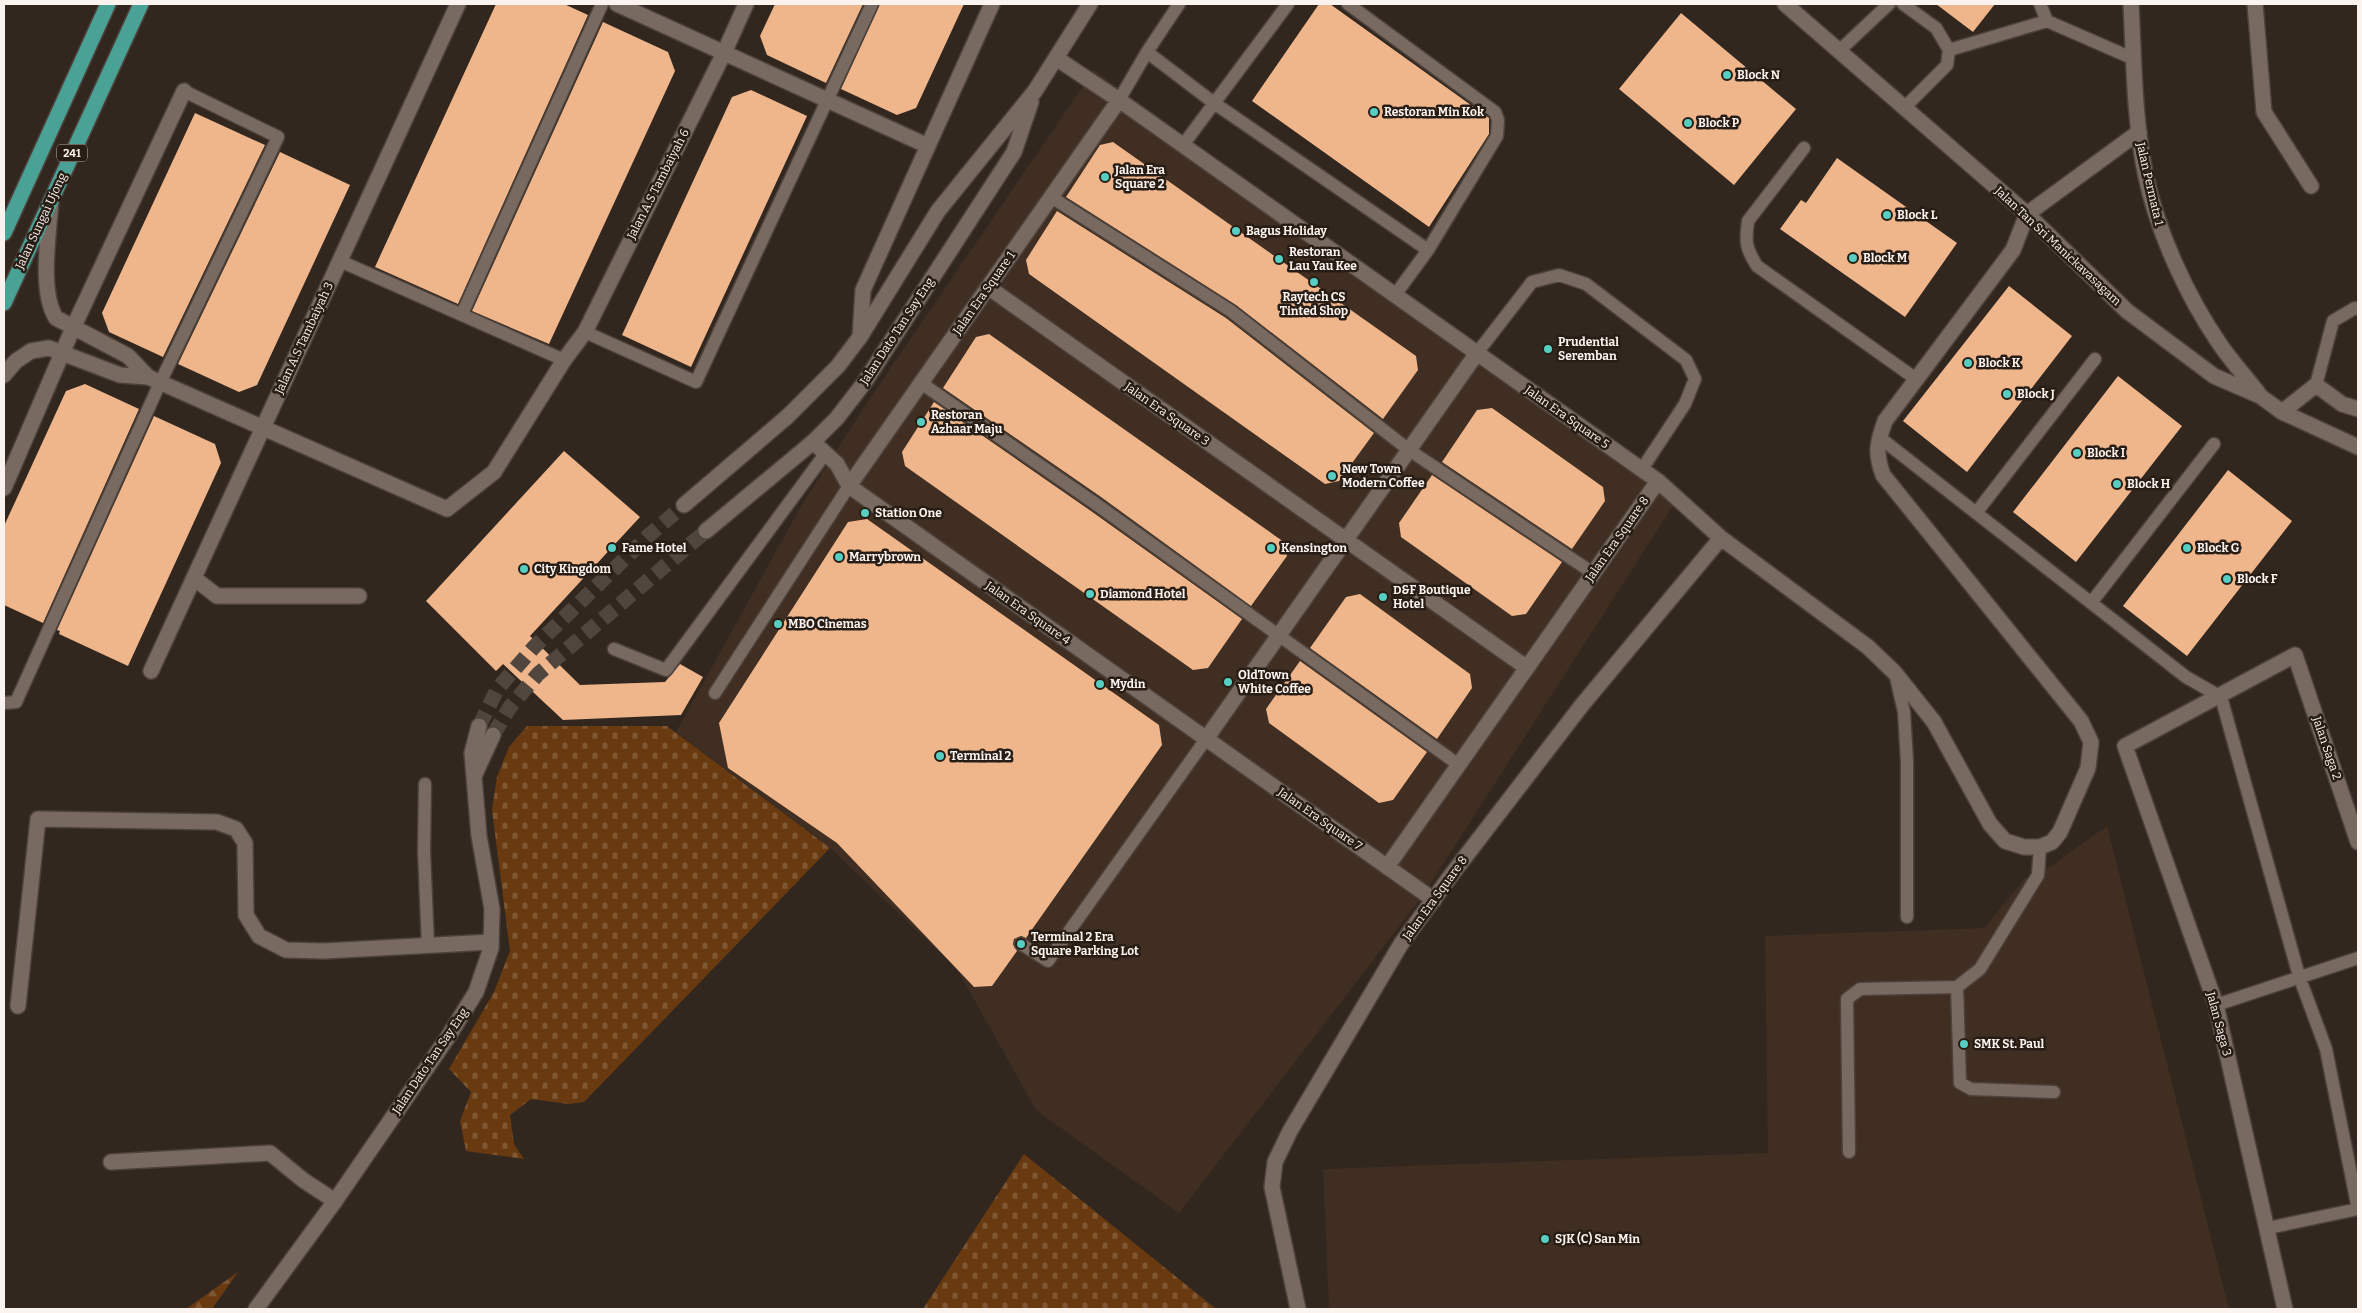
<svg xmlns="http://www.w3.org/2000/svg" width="2362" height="1313" viewBox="0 0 2362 1313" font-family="Bitter,serif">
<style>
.built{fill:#3f2e21}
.forest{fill:url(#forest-firs)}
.cemetery{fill:url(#cemetery-stones)}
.building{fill:#efb58b}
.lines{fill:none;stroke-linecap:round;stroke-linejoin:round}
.tertiary-tunnel{stroke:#50463e;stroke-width:15;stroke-dasharray:15 8;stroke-linecap:butt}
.service-casing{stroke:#4c423b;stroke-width:15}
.minor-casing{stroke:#4c423b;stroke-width:18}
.tertiary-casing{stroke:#4c423b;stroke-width:18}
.secondary-casing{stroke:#4c423b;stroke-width:18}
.trunk-casing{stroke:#4c423b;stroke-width:18}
.service{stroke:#786a60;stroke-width:12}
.minor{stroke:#786a60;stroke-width:15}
.tertiary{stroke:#786a60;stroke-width:15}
.secondary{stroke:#786a60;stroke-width:15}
.trunk{stroke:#4aa297;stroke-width:15}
.poi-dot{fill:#57cec2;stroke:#281d15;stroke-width:2}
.labels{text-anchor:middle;stroke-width:5;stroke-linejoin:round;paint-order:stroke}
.shield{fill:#281d15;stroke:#bcb3ad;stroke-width:1}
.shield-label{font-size:11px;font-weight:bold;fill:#fbf3ee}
.poi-label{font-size:12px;font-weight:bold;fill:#fbf3ee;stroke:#281d15;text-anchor:start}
.street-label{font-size:12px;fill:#fbf3ee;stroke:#281d15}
</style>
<defs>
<pattern id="forest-firs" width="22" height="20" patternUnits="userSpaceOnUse" patternTransform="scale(1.25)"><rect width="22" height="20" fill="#693a0f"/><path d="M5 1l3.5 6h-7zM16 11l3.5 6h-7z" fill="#7f5732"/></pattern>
<pattern id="cemetery-stones" width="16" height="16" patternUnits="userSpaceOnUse" patternTransform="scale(1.25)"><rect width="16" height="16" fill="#693a0f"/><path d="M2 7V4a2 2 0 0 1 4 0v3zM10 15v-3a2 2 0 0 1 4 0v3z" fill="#7f5732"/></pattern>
</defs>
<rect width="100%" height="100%" fill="#32271f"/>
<!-- built -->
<path class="built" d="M 1094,70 L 1678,498 L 1424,894 L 1179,1213 L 1036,1110 L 957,969 L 830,848 L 676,732 L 801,506 L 866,404 Z
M 2107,826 L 2229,1309 L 1329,1309 L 1323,1169 L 1768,1153 L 1765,936 L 1984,928 L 2025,878 L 2038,875 Z"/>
<!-- forest -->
<path class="forest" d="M 238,1272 L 212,1309 L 186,1309 Z"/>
<!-- cemetery -->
<path class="cemetery" d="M 527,726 L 667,726 L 830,848 L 584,1102 L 569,1104 L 531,1099 L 510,1115 L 514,1144 L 524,1159 L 466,1151 L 460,1121 L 471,1092 L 449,1069 L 494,992 L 510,951 L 492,810 L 497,777 L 509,747 Z
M 1024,1154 L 1216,1309 L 923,1309 Z"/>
<!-- building -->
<path class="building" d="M 496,4 L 564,4 L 588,15 L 458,304 L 375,267 Z
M 775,4 L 863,4 L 826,83 L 767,55 L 760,36 Z
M 880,4 L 964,4 L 916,108 L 897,115 L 841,89 Z
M 1319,4 L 1330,4 L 1489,118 L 1489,134 L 1429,227 L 1252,101 Z
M 1936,4 L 1995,4 L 1973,32 Z
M 1681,13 L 1796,109 L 1734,185 L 1619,89 Z
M 603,22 L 668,52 L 675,71 L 549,344 L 472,311 Z
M 751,90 L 807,116 L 691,367 L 622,335 L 732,97 Z
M 195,113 L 265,145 L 163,357 L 109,332 L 102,313 Z
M 1113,142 L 1416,356 L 1418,370 L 1383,419 L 1236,305 L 1066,197 L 1100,145 Z
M 280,152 L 350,185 L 257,385 L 239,392 L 178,364 Z
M 1837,158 L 1957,243 L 1905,317 L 1780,229 L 1801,200 L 1806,203 Z
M 1057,211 L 1226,318 L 1374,433 L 1339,481 L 1325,484 L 1029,274 L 1026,260 Z
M 2009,286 L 2072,336 L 1967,472 L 1903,421 Z
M 989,334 L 1284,542 L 1287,556 L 1251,606 L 1101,497 L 943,388 L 976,337 Z
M 2118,376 L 2182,426 L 2076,562 L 2013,512 Z
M 85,384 L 139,409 L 43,623 L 4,605 L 4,526 L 66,391 Z
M 934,402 L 1091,511 L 1242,619 L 1208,668 L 1193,670 L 905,466 L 902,452 Z
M 1492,408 L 1603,487 L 1605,501 L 1572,549 L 1442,462 L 1477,410 Z
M 154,416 L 215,444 L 221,463 L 128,666 L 59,634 L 60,631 L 57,630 Z
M 564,451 L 640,517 L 530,636 L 580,685 L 665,682 L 680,664 L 703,677 L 681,715 L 563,720 L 503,664 L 496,671 L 426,601 Z
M 2228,470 L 2292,521 L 2187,656 L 2123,606 Z
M 1432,475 L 1562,562 L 1526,614 L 1512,616 L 1401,537 L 1399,523 Z
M 867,519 L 1159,725 L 1162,745 L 1026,938 L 1021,936 L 1014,939 L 1013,944 L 1017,951 L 992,986 L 974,987 L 837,843 L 728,768 L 719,723 L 848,522 Z
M 1360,594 L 1470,674 L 1472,688 L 1437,739 L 1310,648 L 1346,597 Z
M 1300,661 L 1427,752 L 1393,800 L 1379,803 L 1269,723 L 1266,709 Z"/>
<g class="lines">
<!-- tertiary-tunnel -->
<path class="tertiary-tunnel" d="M 479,726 L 498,688 L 535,646 L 647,537 L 684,505
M 493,735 L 510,707 L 538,674 L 706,531"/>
<!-- service casing -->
<g class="service-casing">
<path id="service" d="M 1348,4 L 1495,112 L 1498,120 L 1497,136 L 1428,250
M 1903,4 L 1936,28 L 1949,50 L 1947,65 L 1905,107
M 2040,4 L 2047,21 L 2134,59
M 1840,50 L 1889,4
M 1949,50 L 2047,21
M 1147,52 L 1214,103 L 1428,250 L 1395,295
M 1119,100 L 1147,52 L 1179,4
M 1183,145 L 1288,4
M 1804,148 L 1748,221 C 1745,242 1746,249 1757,266 L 1916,379
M 1051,197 L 1231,311 L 1409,450 L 1593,573
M 340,261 L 564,360
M 462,314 L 602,4
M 585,332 L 696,382 L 872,4
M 1477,353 L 1532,282 L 1559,275 L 1586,284 L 1686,360 L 1695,379 L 1685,404 L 1642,469
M 921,383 L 1096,504 L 1459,765
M 2316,385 L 2333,321 L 2355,308 L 2358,309
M 1879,437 L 2186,677 L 2221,697 L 2299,976 L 2326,1049 L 2358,1209
M 1976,513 L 2095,359
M 2091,603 L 2214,444
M 614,649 L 666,670 L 825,454
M 1895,673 L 1904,712 L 1907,761 L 1907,917
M 715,693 L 849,486
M 4,703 L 16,702 L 160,383 L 278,137 L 184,91
M 425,784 L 424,851 L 428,946
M 1021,944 L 1048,961 L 1206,739
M 1957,987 L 1960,1083 L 1971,1089 L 2054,1092
M 2216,1005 L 2358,958
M 1849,1152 L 1847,999 L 1860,989 L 1957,987 L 1980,969 L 2038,875 L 2040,847
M 2268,1228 L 2358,1209"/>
</g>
<!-- minor casing -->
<g class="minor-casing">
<path id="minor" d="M 617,4 L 928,146
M 2255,4 L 2264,112 L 2311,186
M 1056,58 L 1119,100 L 1658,481 L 1721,538 L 1868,647 L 1895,673 L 1934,722 L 1990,824 L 2005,841 L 2024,847 L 2040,847 L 2052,842 L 2060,832 L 2088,768 L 2091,742 L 2081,721 L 1883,475 C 1875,453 1877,443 1885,421 L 2013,250 L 2027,214 L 2139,132
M 51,201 C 49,233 39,291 56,318 L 128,356 L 148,377
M 988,287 L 1527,668
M 860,337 L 863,290 L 992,4
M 4,375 L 16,361 L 31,351 L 49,348 L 120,375 L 148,377 L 447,509 L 494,472 L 564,360 L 585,332 L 724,53 L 746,4
M 2282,412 L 2316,385 L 2342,404 L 2358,409
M 813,442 L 837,464 L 849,486 L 1434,900
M 849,486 L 1119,100
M 4,488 L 73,328 L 184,91
M 194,578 L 217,596 L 359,596
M 151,671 L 458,4
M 1206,739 L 1477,353
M 1387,867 L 1658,481
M 18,1006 L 38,819 L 217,822 L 236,829 L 245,843 L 246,915 L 259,936 L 286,950 L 324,951 L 491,942
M 111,1162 L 270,1153 L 303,1180 L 335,1201
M 1298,1309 L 1272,1187 L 1275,1162 L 1290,1131 L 1401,944 L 1452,874 L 1582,705 L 1721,538
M 2285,1309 L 2216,1005 L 2125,746 L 2295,655 L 2358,842"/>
</g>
<!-- tertiary casing -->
<g class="tertiary-casing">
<path id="tertiary" d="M 684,505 L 788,416 L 838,366 L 860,337 L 938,211 L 1035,91 L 1090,4
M 706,531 L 813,442 L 837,418 L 864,383 L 1014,152 L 1031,102
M 475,774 L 493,735
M 256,1309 L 335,1201 L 448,1037 L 476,992 L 491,948 L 492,909 L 479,836 L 472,753 L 479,726"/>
</g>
<!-- secondary casing -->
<g class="secondary-casing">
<path id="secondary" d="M 1785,4 L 2027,214 L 2127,311 L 2214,376 L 2260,396 L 2282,412 L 2358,447
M 2131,4 C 2134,61 2134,121 2146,177 C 2158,233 2187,296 2219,343 C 2231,361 2246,377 2259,394"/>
</g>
<!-- trunk casing -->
<g class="trunk-casing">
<path id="trunk" d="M 4,233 L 108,4
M 4,303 L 141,4"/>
</g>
<!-- service -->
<use href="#service" class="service"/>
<!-- minor -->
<use href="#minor" class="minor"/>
<!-- tertiary -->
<use href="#tertiary" class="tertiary"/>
<!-- secondary -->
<use href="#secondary" class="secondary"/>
<!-- trunk -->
<use href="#trunk" class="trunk"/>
</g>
<!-- markers -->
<g class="poi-dot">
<circle cx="1727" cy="75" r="5"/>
<circle cx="1374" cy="112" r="5"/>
<circle cx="1688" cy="123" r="5"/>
<circle cx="1105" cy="177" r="5"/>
<circle cx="1887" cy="215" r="5"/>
<circle cx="1236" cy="231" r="5"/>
<circle cx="1853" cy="258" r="5"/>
<circle cx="1279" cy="259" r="5"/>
<circle cx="1314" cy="282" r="5"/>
<circle cx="1548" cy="349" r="5"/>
<circle cx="1968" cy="363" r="5"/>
<circle cx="2007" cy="394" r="5"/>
<circle cx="921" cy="422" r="5"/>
<circle cx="2077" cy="453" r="5"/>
<circle cx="1332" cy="476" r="5"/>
<circle cx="2117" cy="484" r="5"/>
<circle cx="865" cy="513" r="5"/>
<circle cx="612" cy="548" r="5"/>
<circle cx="1271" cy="548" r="5"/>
<circle cx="2187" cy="548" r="5"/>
<circle cx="839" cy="557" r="5"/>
<circle cx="524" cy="569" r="5"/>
<circle cx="2227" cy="579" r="5"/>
<circle cx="1090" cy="594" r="5"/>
<circle cx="1383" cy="597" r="5"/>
<circle cx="778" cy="624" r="5"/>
<circle cx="1228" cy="682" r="5"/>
<circle cx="1100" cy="684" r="5"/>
<circle cx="940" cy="756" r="5"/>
<circle cx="1021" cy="944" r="5"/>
<circle cx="1964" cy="1044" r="5"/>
<circle cx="1545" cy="1239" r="5"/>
</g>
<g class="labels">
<!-- shield labels -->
<rect class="shield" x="57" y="144.5" width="30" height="17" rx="4"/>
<g class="shield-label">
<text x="72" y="157">241</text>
</g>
<!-- poi labels -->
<g class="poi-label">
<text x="1737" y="79">Block N</text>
<text x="1384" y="116">Restoran Min Kok</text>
<text x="1698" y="127">Block P</text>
<text x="1115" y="174">Jalan Era<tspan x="1115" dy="14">Square 2</tspan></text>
<text x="1897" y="219">Block L</text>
<text x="1246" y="235">Bagus Holiday</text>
<text x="1289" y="256">Restoran<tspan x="1289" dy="14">Lau Yau Kee</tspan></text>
<text x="1863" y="262">Block M</text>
<text x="1314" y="301" text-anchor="middle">Raytech CS<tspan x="1314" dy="14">Tinted Shop</tspan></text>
<text x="1558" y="346">Prudential<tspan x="1558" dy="14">Seremban</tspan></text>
<text x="1978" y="367">Block K</text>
<text x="2017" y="398">Block J</text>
<text x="931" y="419">Restoran<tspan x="931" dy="14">Azhaar Maju</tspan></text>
<text x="2087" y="457">Block I</text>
<text x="1342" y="473">New Town<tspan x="1342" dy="14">Modern Coffee</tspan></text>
<text x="2127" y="488">Block H</text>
<text x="875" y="517">Station One</text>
<text x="622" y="552">Fame Hotel</text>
<text x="1281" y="552">Kensington</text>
<text x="2197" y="552">Block G</text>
<text x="849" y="561">Marrybrown</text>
<text x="534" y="573">City Kingdom</text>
<text x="2237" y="583">Block F</text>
<text x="1393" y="594">D&amp;F Boutique<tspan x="1393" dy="14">Hotel</tspan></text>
<text x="1100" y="598">Diamond Hotel</text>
<text x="788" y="628">MBO Cinemas</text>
<text x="1238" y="679">OldTown<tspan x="1238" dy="14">White Coffee</tspan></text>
<text x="1110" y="688">Mydin</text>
<text x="950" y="760">Terminal 2</text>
<text x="1031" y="941">Terminal 2 Era<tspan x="1031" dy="14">Square Parking Lot</tspan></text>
<text x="1974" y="1048">SMK St. Paul</text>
<text x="1555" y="1243">SJK (C) San Min</text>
</g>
<!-- street labels -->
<g class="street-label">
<text transform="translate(658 184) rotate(-63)" y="4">Jalan A.S Tambaiyah 6</text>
<text transform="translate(2150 184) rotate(77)" y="4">Jalan Permata 1</text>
<text transform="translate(41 221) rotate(-65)" y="4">Jalan Sungai Ujong</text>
<text transform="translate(2058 246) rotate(43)" y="4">Jalan Tan Sri Manickavasagam</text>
<text transform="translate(984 293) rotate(-55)" y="4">Jalan Era Square 1</text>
<text transform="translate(897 331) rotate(-57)" y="4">Jalan Dato Tan Say Eng</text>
<text transform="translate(304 338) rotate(-65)" y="4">Jalan A.S Tambaiyah 3</text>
<text transform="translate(1167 414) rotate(35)" y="4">Jalan Era Square 3</text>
<text transform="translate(1567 417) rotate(35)" y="4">Jalan Era Square 5</text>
<text transform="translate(1617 539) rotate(-55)" y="4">Jalan Era Square 8</text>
<text transform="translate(1028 613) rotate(35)" y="4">Jalan Era Square 4</text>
<text transform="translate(2327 748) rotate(71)" y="4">Jalan Saga 2</text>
<text transform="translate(1320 819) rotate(35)" y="4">Jalan Era Square 7</text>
<text transform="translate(1435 898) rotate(-54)" y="4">Jalan Era Square 8</text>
<text transform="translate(2219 1024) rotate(75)" y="4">Jalan Saga 3</text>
<text transform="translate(430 1061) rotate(-56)" y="4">Jalan Dato Tan Say Eng</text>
</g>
</g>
<!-- border -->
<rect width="2362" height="1313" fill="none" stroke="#fbf3ee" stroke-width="10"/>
</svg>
